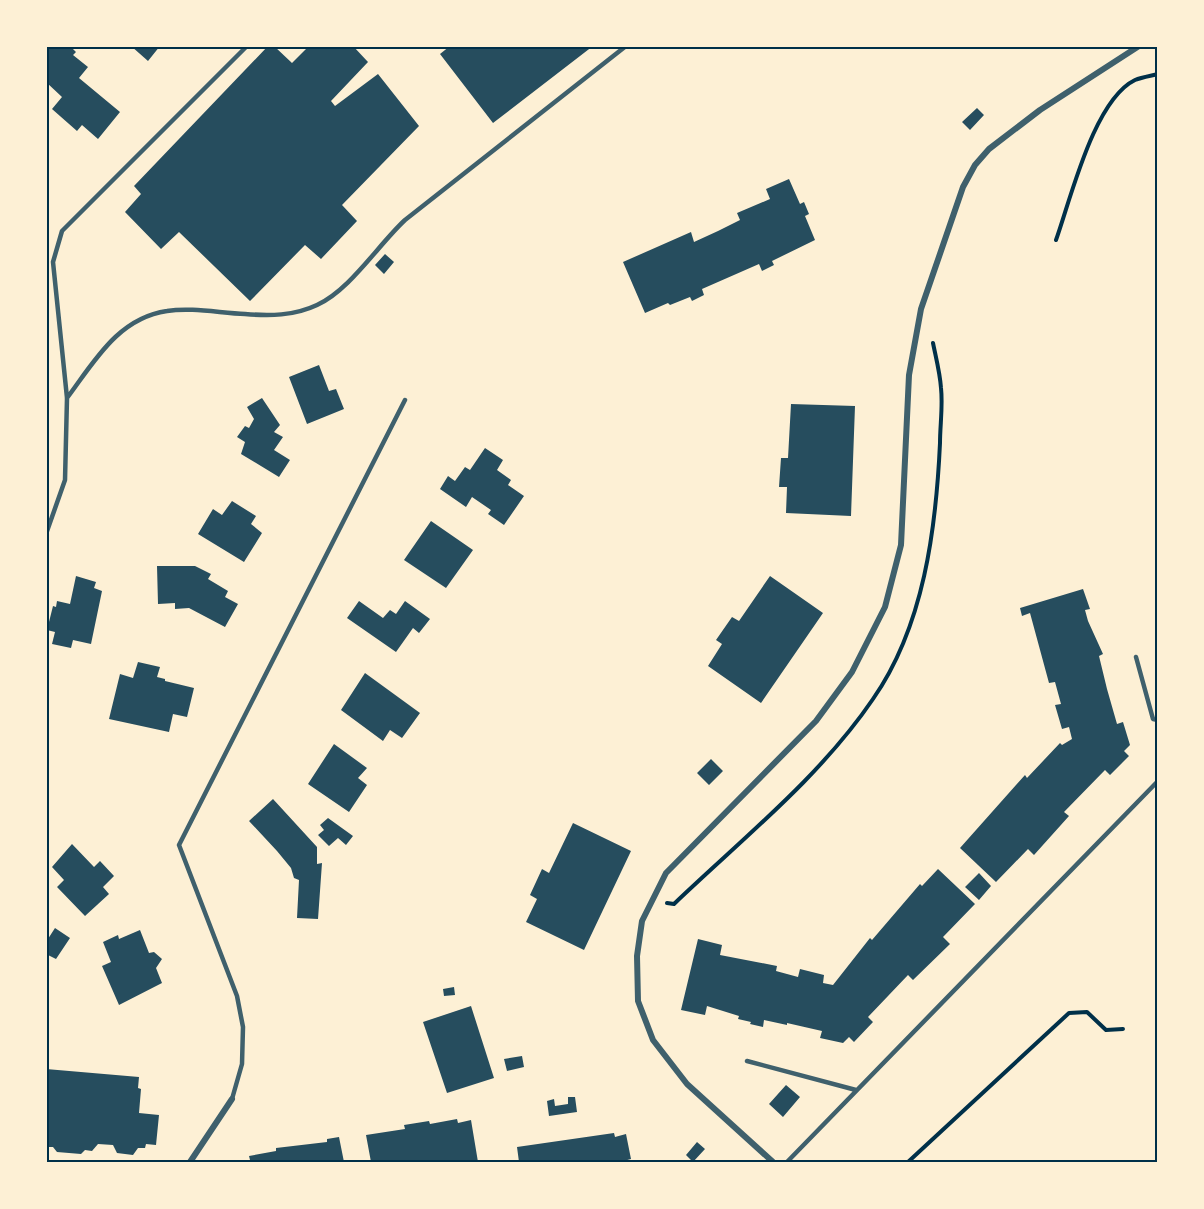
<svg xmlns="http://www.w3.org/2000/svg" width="1204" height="1209" viewBox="0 0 1204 1209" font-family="'Alegreya Sans',sans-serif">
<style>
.building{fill:#264d5e}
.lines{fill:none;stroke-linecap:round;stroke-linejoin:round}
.path{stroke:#003049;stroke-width:4}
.service{stroke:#3f606c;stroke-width:4.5}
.minor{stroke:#3f606c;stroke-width:6}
.neatline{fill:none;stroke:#003049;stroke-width:2}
</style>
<rect width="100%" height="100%" fill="#fdf0d5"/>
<!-- building -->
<path class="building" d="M 46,46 L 70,46 L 76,52 L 73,55 L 88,67 L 79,78 L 120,112 L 98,139 L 82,125 L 77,131 L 52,109 L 62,97 L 46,82 Z
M 131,46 L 160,46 L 148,61 Z
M 268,46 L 274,46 L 292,63 L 309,46 L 353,46 L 368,62 L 331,101 L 335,106 L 378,74 L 419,126 L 342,205 L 357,221 L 321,259 L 305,245 L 250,301 L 179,232 L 161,249 L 125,212 L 141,194 L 134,186 Z
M 450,46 L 593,46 L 493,123 L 440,54 Z
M 977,108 L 984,115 L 970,130 L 962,122 Z
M 789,179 L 800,204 L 804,202 L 809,214 L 805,216 L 815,240 L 772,261 L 774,265 L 762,271 L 759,264 L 702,289 L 704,295 L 692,301 L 690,297 L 670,305 L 668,303 L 645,313 L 623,262 L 691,232 L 694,242 L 718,231 L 740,220 L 737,213 L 770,199 L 766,189 Z
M 385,254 L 394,262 L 384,274 L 375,265 Z
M 319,365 L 329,391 L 336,389 L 344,409 L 307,424 L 289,377 Z
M 262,398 L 280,425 L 274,432 L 283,437 L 274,450 L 290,460 L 279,477 L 241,454 L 245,442 L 237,437 L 245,426 L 249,428 L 254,419 L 247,407 Z
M 791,404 L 855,406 L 851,516 L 786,513 L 787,487 L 779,487 L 781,458 L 788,458 Z
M 485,448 L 503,460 L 497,470 L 511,480 L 508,485 L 524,496 L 504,525 L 488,514 L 491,510 L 472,497 L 466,507 L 440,489 L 448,476 L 455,481 L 465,467 L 470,470 Z
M 232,501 L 256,516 L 251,524 L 262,533 L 244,562 L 198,534 L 213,509 L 222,515 Z
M 431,521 L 473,550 L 446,588 L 404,560 Z
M 157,566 L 195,566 L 211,574 L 208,579 L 228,591 L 225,597 L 238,604 L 225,627 L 189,608 L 175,609 L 175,603 L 158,604 Z
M 76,576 L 96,582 L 94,588 L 102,591 L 91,644 L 73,640 L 71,648 L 52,644 L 55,632 L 47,630 L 53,606 L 56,607 L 57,601 L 70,604 Z
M 770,576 L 823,613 L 761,703 L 708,666 L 722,644 L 716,640 L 732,617 L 739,621 Z
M 1083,589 L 1090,609 L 1085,610 L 1088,621 L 1103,654 L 1099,656 L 1107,689 L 1117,724 L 1123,722 L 1130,745 L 1124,751 L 1129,756 L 1110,775 L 1105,770 L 1064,812 L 1069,816 L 1034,855 L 1028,849 L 996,882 L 960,848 L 1025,775 L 1027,778 L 1060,743 L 1062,745 L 1072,739 L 1069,727 L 1062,729 L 1055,705 L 1061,704 L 1055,682 L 1049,683 L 1030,613 L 1022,616 L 1020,608 Z
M 359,601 L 383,618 L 390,610 L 396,614 L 405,601 L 430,619 L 419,633 L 413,628 L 396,652 L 347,618 Z
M 138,662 L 160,667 L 157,677 L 165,679 L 165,681 L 194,688 L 187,717 L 173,714 L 169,732 L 109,719 L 120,674 L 133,678 Z
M 365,673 L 420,713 L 402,738 L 390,730 L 383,741 L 341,710 Z
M 334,744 L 367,768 L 358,778 L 367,785 L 349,812 L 308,784 Z
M 711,759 L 723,771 L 709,785 L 697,773 Z
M 273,799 L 317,847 L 317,864 L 322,863 L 318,919 L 297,918 L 299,880 L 294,878 L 291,868 L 277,851 L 249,821 Z
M 328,818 L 353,836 L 346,845 L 338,838 L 329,846 L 318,835 L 324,830 L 320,825 Z
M 573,823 L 631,851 L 584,950 L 526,922 L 537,899 L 530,895 L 542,869 L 549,873 Z
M 72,844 L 94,867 L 100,861 L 114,876 L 103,887 L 109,894 L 85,916 L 57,887 L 64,880 L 52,867 Z
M 938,869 L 975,904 L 943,937 L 950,944 L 913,980 L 908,975 L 868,1017 L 873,1022 L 854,1042 L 849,1037 L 843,1043 L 820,1038 L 822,1031 L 787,1023 L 787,1025 L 764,1020 L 763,1027 L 750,1024 L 751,1022 L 738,1019 L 739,1016 L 707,1006 L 705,1015 L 681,1010 L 698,939 L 722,945 L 720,955 L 777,966 L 776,971 L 798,977 L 800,969 L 824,975 L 823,983 L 833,985 L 870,938 L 872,940 L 920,884 L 922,886 Z
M 979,873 L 991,886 L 979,900 L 965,887 Z
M 55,928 L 70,938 L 56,959 L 46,954 L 46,942 Z
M 140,930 L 149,953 L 154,952 L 162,959 L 156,968 L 162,983 L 119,1005 L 102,966 L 111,962 L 103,942 L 118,935 L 119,939 Z
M 454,987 L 455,995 L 444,996 L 443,989 Z
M 471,1006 L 494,1078 L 447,1093 L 423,1022 Z
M 522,1056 L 524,1067 L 507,1071 L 504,1059 Z
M 46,1069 L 139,1077 L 138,1088 L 141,1089 L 139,1113 L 159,1115 L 156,1145 L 146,1144 L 145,1148 L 138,1148 L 133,1155 L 117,1153 L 113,1145 L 98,1144 L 92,1151 L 85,1150 L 81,1154 L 57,1152 L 53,1147 L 46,1147 Z
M 786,1085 L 800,1097 L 783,1117 L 769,1104 Z
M 568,1097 L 575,1097 L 577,1112 L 549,1116 L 547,1101 L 554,1099 L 555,1106 L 568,1104 Z
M 457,1119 L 458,1123 L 471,1120 L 478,1162 L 371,1162 L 366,1135 L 405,1129 L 404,1125 L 429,1121 L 430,1124 Z
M 614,1133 L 615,1137 L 626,1134 L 631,1159 L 620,1162 L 519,1162 L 517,1147 Z
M 339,1137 L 344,1162 L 242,1162 L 250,1160 L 249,1156 L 276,1151 L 276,1148 L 327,1142 L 327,1139 Z
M 697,1142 L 705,1149 L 693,1162 L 686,1155 Z"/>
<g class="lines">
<!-- path -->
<path class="path" d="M 1056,240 C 1071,198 1094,100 1135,80 C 1142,77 1150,76 1158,74
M 667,903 L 674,904 C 742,839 820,777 873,699 C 924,626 936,529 940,443 C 940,425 943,406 941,388 C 940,373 936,358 933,343
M 908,1162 L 1069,1013 L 1087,1012 L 1106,1030 L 1123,1029"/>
<!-- service -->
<path class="service" d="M 67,398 C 94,362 118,318 167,311 C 191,307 220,313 245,314 C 269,316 294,316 317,305 C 350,290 378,245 405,220 L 626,46
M 46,534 L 65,480 L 67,398 L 53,262 L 62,231 L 247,46
M 1136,657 L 1153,719 L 1158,720
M 747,1061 L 856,1090
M 232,1099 L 242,1064 L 243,1027 L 237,996 L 179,845 L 405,400
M 787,1162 L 1158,781"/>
<!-- minor -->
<path class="minor" d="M 190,1162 L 232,1099
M 773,1162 L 687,1084 L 653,1040 L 638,1001 L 637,956 L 642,921 L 666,873 L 816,721 L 852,672 L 885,607 L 901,545 L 909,375 L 921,309 L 963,187 L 975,165 L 989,149 L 1040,110 L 1139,46"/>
</g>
<!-- border -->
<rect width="1204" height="1209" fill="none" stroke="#fdf0d5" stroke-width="96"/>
<rect x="48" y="48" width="1108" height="1113" class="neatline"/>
</svg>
